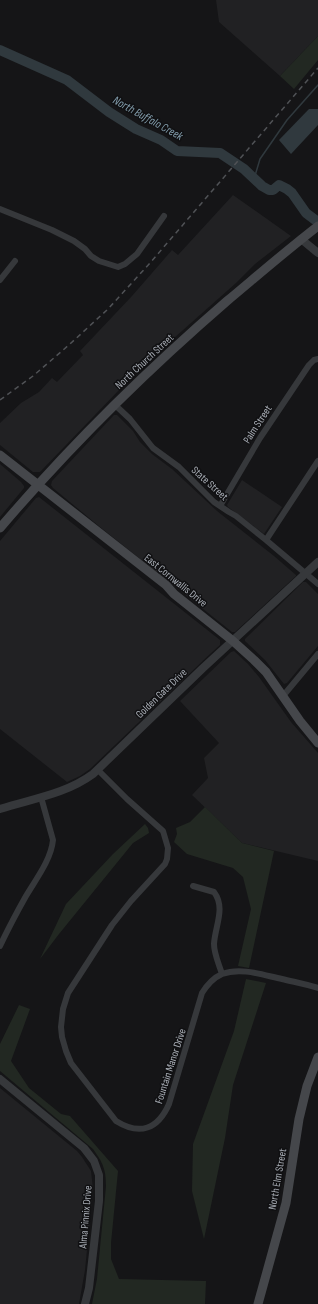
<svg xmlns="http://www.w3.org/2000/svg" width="318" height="1304" viewBox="0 0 318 1304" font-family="'Sofia Sans Condensed',sans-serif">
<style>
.built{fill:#212123}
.green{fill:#222822}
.water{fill:#30393e}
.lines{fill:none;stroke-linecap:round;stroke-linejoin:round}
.stream{stroke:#30393e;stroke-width:1.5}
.river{stroke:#30393e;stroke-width:10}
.minor{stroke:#36383b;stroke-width:6}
.tertiary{stroke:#36383b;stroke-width:8}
.secondary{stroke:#45474b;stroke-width:9}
.rail{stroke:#505256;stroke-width:1.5;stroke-dasharray:5 4;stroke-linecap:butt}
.labels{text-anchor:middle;stroke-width:3;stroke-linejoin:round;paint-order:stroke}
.street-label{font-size:11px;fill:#a8adb5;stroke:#101012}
.water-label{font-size:12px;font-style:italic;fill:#839dac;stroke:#101012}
</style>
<rect width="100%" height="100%" fill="#151517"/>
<!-- built -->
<path class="built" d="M 216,0 L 318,0 L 318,36 L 280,76 L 219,22 Z
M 233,195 L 291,236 L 255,264 L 236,283 L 165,346 L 119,390 L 40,472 L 33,472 L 0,445 L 0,423 L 21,403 L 39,392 L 52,378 L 57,382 L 83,355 L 80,351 L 132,296 L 172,250 L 178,255 Z
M 114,415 L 117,415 L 133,431 L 140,442 L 152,454 L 172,469 L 217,511 L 274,556 L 296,575 L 296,576 L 235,632 L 232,632 L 100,527 L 53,488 L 51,485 L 52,481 Z
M 0,464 L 21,482 L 24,486 L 24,488 L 0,517 Z
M 242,480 L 282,507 L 264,534 L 228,507 L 227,505 Z
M 39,497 L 220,640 L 220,645 L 210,654 L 90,769 L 80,776 L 67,782 L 0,729 L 0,541 L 36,498 Z
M 303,582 L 306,582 L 318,594 L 318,646 L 287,683 L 284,684 L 265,660 L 245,641 L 245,639 Z
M 234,651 L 248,664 L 259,677 L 291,722 L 318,753 L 318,861 L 242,843 L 192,795 L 208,778 L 204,758 L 219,743 L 180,701 L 231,652 Z
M 0,1088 L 77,1151 L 82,1157 L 91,1171 L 93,1189 L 85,1270 L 79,1304 L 0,1304 Z"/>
<!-- green -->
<path class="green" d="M 318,36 L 318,60 L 294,89 L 280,76 Z
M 205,807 L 242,843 L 274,851 L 249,968 L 238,966 L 251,909 L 243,877 L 233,868 L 187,854 L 174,842 L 177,834 L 176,828 L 190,822 Z
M 145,824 L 148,828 L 149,833 L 133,843 L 59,934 L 40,959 L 66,904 L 113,854 Z
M 246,979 L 266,983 L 233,1085 L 225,1138 L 204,1239 L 192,1191 L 193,1144 L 234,1031 Z
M 19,1005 L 30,1009 L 11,1061 L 29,1088 L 61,1114 L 70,1116 L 118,1171 L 111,1243 L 111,1259 L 119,1279 L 206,1281 L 205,1304 L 92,1304 L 97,1279 L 106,1186 C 106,1169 103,1163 93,1149 L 0,1071 L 0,1044 Z"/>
<!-- water -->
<path class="water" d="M 309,109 L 318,109 L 318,125 L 291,154 L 279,140 Z"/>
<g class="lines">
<!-- stream -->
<path class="stream" d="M 254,179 L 260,159 L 287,120 L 318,85"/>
<!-- river -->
<path class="river" d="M 0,50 L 67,80 L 109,112 L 136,129 L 161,140 L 177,151 L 220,153 L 244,169 L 262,186 L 269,190 L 273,190 L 279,185 L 287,189 L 292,193 L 306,213 L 318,222"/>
<!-- minor -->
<path class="minor" d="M 0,209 L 52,230 L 74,241 L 85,249 L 91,256 L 99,261 L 118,267 L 125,264 L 137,254 L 164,216
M 0,280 L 15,261
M 114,404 L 130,419 L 153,448 L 179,467 L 214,502 L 229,512 L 236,516 L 266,540 L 318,584
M 220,506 L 260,438 L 309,365 L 314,360 L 318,359
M 266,540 L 318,461
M 283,696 L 318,654
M 98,770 L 127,799 L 163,831 L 168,848 L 167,859 L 165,864 L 131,901 L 112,925 L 68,993 L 63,1009 L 61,1027 L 62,1037 L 66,1051 L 71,1063 L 116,1121 C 140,1136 158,1129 169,1104 L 202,993 C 207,985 213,978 222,974 C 241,967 263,975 282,979 C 294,982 306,984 318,988
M 193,886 L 214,892 C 226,908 215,926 214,944 C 214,954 219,964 222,974
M 0,946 C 8,929 17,912 26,896 C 36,879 51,860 53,840 L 41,797"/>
<!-- tertiary -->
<path class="tertiary" d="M 301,239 L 318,253
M 0,809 C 31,799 66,794 93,774 L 203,668 L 318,562
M 0,1079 L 84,1148 L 94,1161 L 99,1175 L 99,1201 L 89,1288 L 85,1304"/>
<!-- secondary -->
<path class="secondary" d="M 0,455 L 166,585 L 174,594 L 233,641 L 254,660 L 266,672 L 300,721 L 318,743
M 0,528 C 70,446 146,371 227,301 C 257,276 287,250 318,226
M 258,1304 L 286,1203 L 299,1119 L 307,1086 L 318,1057"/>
<!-- rail -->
<path class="rail" d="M 0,400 L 33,376 L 70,344 L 108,309 L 150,263 L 318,68"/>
</g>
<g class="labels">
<!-- street labels -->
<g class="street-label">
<text transform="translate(144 361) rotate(-43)" y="4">North Church Street</text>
<text transform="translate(257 424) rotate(-57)" y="4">Palm Street</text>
<text transform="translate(210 483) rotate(42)" y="4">State Street</text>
<text transform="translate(176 580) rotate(39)" y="4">East Cornwallis Drive</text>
<text transform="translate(161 693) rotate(-44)" y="4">Golden Gate Drive</text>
<text transform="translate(170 1066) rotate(-72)" y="4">Fountain Manor Drive</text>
<text transform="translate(277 1179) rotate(-80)" y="4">North Elm Street</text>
<text transform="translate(85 1217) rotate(-85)" y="4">Alma Pinnix Drive</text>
</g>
<!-- water labels -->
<g class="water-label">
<text transform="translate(148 118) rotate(29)" y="4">North Buffalo Creek</text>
</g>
</g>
</svg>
